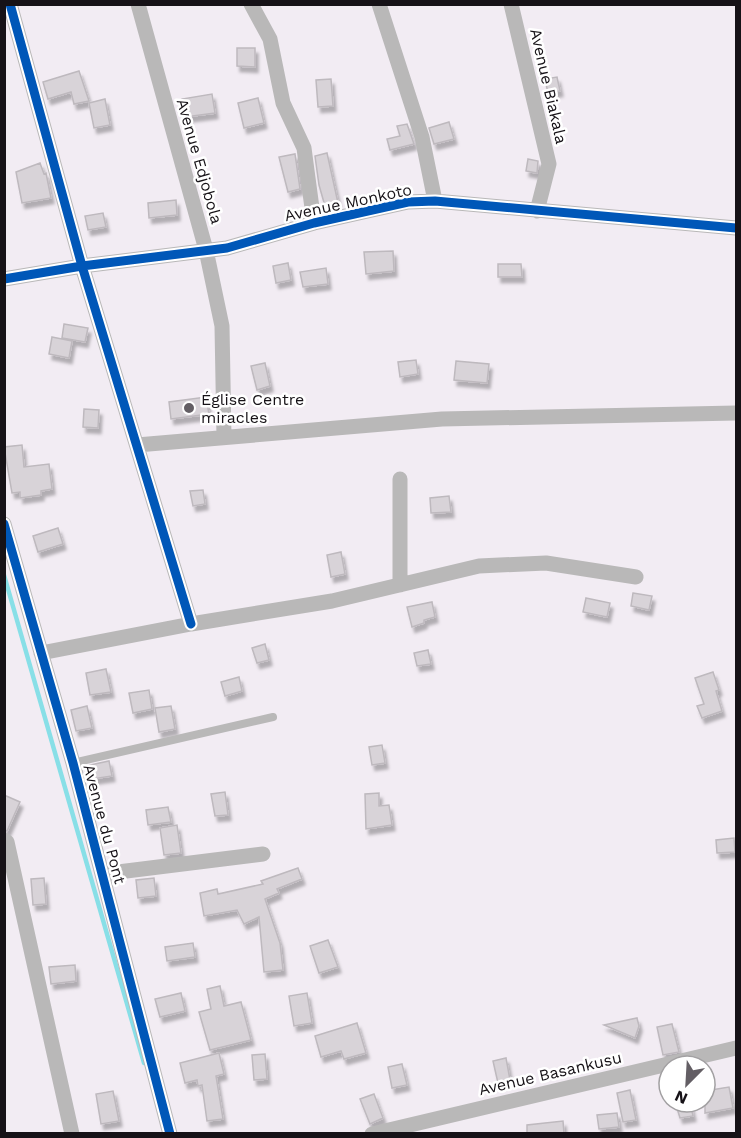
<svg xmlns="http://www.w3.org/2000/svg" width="741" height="1138" viewBox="0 0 741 1138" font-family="'Work Sans',sans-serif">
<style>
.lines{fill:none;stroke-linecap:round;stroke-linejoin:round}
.stream{stroke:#88dfe7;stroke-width:4.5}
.building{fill:#d8d3d8;stroke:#beb9be;stroke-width:1.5;filter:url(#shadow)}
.service{stroke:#b9b8b8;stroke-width:8}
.minor{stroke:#b9b8b8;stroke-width:15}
.cycleway-casing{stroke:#fff;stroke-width:13}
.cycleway{stroke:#0057b8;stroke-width:9}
.poi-dot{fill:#635e64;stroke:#fff;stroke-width:2}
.labels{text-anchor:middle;stroke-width:5;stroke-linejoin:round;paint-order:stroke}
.street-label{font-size:16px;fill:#161217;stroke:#fff}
.poi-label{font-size:16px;fill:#161217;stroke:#fff;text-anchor:start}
</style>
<defs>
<filter id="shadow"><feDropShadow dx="3" dy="5.5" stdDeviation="1.5" flood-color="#0004"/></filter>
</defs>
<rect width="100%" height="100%" fill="#f2ecf3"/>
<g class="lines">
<!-- stream -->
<path class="stream" d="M 4,575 L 144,1063"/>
</g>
<!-- building -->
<path class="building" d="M 237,48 L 255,48 L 255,67 L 237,66 Z
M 79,71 L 89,101 L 74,104 L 71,92 L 48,99 L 43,82 Z
M 557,77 L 560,91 L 548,93 L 545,79 Z
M 331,79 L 333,106 L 318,107 L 316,80 Z
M 212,94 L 215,113 L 185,117 L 182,99 Z
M 258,98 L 264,123 L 244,128 L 238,103 Z
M 105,99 L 110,125 L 94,128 L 89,103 Z
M 449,122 L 454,139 L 434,144 L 429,128 Z
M 407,124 L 414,144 L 390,150 L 387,139 L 400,136 L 397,126 Z
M 327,153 L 338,203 L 325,206 L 319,185 L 315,156 Z
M 295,154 L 300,189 L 288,192 L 279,157 Z
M 528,159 L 538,161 L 537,173 L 526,171 Z
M 40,163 L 44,174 L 46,173 L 51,198 L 22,203 L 16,172 Z
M 176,200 L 177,215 L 149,218 L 148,203 Z
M 103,213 L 106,227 L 88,230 L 85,216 Z
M 393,251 L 394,271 L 366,274 L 364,252 Z
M 288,263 L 291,280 L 276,283 L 273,266 Z
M 498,264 L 521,264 L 522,277 L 498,277 Z
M 326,268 L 328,284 L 303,287 L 300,272 Z
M 64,324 L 88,328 L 85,342 L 62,338 Z
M 52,337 L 72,341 L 69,358 L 49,354 Z
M 416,360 L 418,374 L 400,377 L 398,362 Z
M 456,361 L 489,364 L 487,383 L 454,380 Z
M 265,363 L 270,386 L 257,390 L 251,366 Z
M 206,397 L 209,414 L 171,419 L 169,402 Z
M 84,409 L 99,410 L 98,428 L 83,427 Z
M 22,445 L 24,467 L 49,464 L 52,489 L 41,491 L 41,495 L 20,498 L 20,492 L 12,493 L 4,447 Z
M 203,490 L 205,504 L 193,506 L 190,491 Z
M 449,496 L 451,512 L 431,513 L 430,498 Z
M 58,528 L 63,544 L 38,552 L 33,536 Z
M 341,552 L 345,574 L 331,577 L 327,555 Z
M 633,593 L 652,596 L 649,610 L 631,606 Z
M 586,598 L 610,603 L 607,617 L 583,612 Z
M 432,602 L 435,617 L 424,620 L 424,623 L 412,627 L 407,607 Z
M 265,644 L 269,660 L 257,663 L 252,648 Z
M 428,650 L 431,664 L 417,666 L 414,653 Z
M 106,669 L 111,692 L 90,695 L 86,673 Z
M 713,672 L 719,690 L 716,691 L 722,711 L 702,718 L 697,706 L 704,704 L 695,678 Z
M 239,677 L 242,691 L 225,696 L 221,682 Z
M 149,690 L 152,709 L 133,713 L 129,693 Z
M 87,706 L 92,728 L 76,731 L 71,710 Z
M 171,706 L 175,729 L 159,732 L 155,708 Z
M 382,745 L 385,763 L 372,765 L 369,747 Z
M 109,761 L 112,776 L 92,779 L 90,765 Z
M 225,792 L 228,815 L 215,816 L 211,794 Z
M 379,793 L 379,806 L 389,805 L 392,825 L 366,829 L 365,794 Z
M 4,795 L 20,802 L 7,831 L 4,830 Z
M 168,807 L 171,822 L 148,825 L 146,810 Z
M 177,825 L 181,853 L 164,855 L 160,828 Z
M 734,838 L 735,852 L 717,853 L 716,840 Z
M 298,868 L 302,879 L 277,889 L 279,893 L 265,899 L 280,943 L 283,970 L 264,972 L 259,917 L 244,924 L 237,910 L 204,916 L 200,893 L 217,889 L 218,894 L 263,884 L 261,881 Z
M 44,878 L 46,904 L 33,905 L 31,879 Z
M 154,878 L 156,896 L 138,898 L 136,880 Z
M 328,940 L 338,967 L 319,973 L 310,946 Z
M 193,943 L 195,957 L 167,961 L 165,947 Z
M 75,965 L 76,981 L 51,984 L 49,967 Z
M 220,986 L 224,1006 L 241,1002 L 251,1040 L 210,1050 L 199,1012 L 211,1009 L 207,989 Z
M 181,993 L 185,1011 L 160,1017 L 155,999 Z
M 307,993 L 312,1023 L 294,1026 L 289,996 Z
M 637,1018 L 639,1026 L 635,1038 L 604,1025 Z
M 357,1023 L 366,1053 L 344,1059 L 341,1051 L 321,1057 L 315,1036 Z
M 672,1024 L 679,1052 L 663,1055 L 657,1027 Z
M 219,1053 L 224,1074 L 216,1076 L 223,1119 L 207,1121 L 202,1085 L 198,1086 L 197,1080 L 185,1083 L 180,1063 Z
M 265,1054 L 267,1079 L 254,1080 L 252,1055 Z
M 506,1058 L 510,1080 L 498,1083 L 493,1061 Z
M 402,1064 L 407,1085 L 392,1088 L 388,1067 Z
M 729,1087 L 733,1108 L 705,1113 L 705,1091 Z
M 630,1090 L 636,1120 L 623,1122 L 617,1093 Z
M 113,1091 L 119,1121 L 101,1124 L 96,1094 Z
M 374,1094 L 383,1118 L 370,1124 L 360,1099 Z
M 690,1102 L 693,1116 L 680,1118 L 676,1105 Z
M 617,1113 L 619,1127 L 599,1129 L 597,1115 Z
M 563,1121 L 564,1134 L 527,1134 L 527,1125 Z"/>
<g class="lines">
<!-- service -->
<path class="service" d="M 73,763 L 273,717"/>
<!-- minor -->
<path class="minor" d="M 10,4 L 82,266 L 191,624
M 138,4 L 206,250 L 222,326 L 224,437
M 251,4 L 270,39 L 283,103 L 304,148 L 314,223
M 379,4 L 422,137 L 435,201
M 511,4 L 549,164 L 537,211
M 4,279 L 82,266 L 227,248 L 314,223 L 408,202 L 435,201 L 736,228
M 137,445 L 442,419 L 736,413
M 4,524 L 73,763 L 170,1134
M 400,585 L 400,479
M 41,653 L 191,624 L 332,601 L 479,566 L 546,563 L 636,577
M 4,840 L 7,842 L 72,1134
M 102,874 L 263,854
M 372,1134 L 736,1048"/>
<!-- cycleway casing -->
<g class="cycleway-casing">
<path id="cycleway" d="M 10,4 L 82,266 L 191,624
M 4,279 L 82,266 L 227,248 L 314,223 L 408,202 L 435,201 L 736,228
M 4,524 L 73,763 L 170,1134"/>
</g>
<!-- cycleway -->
<use href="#cycleway" class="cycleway"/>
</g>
<!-- markers -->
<circle class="poi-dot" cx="189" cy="408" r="6"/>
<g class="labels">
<!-- street labels -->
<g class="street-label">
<text transform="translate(549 86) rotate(77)" y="6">Avenue Biakala</text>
<text transform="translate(200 161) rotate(74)" y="6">Avenue Edjobola</text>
<text transform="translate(348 202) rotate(-12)" y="6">Avenue Monkoto</text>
<text transform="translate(105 824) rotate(75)" y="6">Avenue du Pont</text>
<text transform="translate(550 1073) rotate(-13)" y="6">Avenue Basankusu</text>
</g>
<!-- poi labels -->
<g class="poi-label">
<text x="201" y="405">Église Centre<tspan x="201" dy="18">miracles</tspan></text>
</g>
</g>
<!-- border -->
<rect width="741" height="1138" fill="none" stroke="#161217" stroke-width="12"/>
<!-- north arrow -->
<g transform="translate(687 1084) rotate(204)"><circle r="28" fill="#ffffff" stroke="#a2a0a2" stroke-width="1.5"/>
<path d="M0-4.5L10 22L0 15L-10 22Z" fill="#635e64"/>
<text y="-9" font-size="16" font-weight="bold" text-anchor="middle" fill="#161217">N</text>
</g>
</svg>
